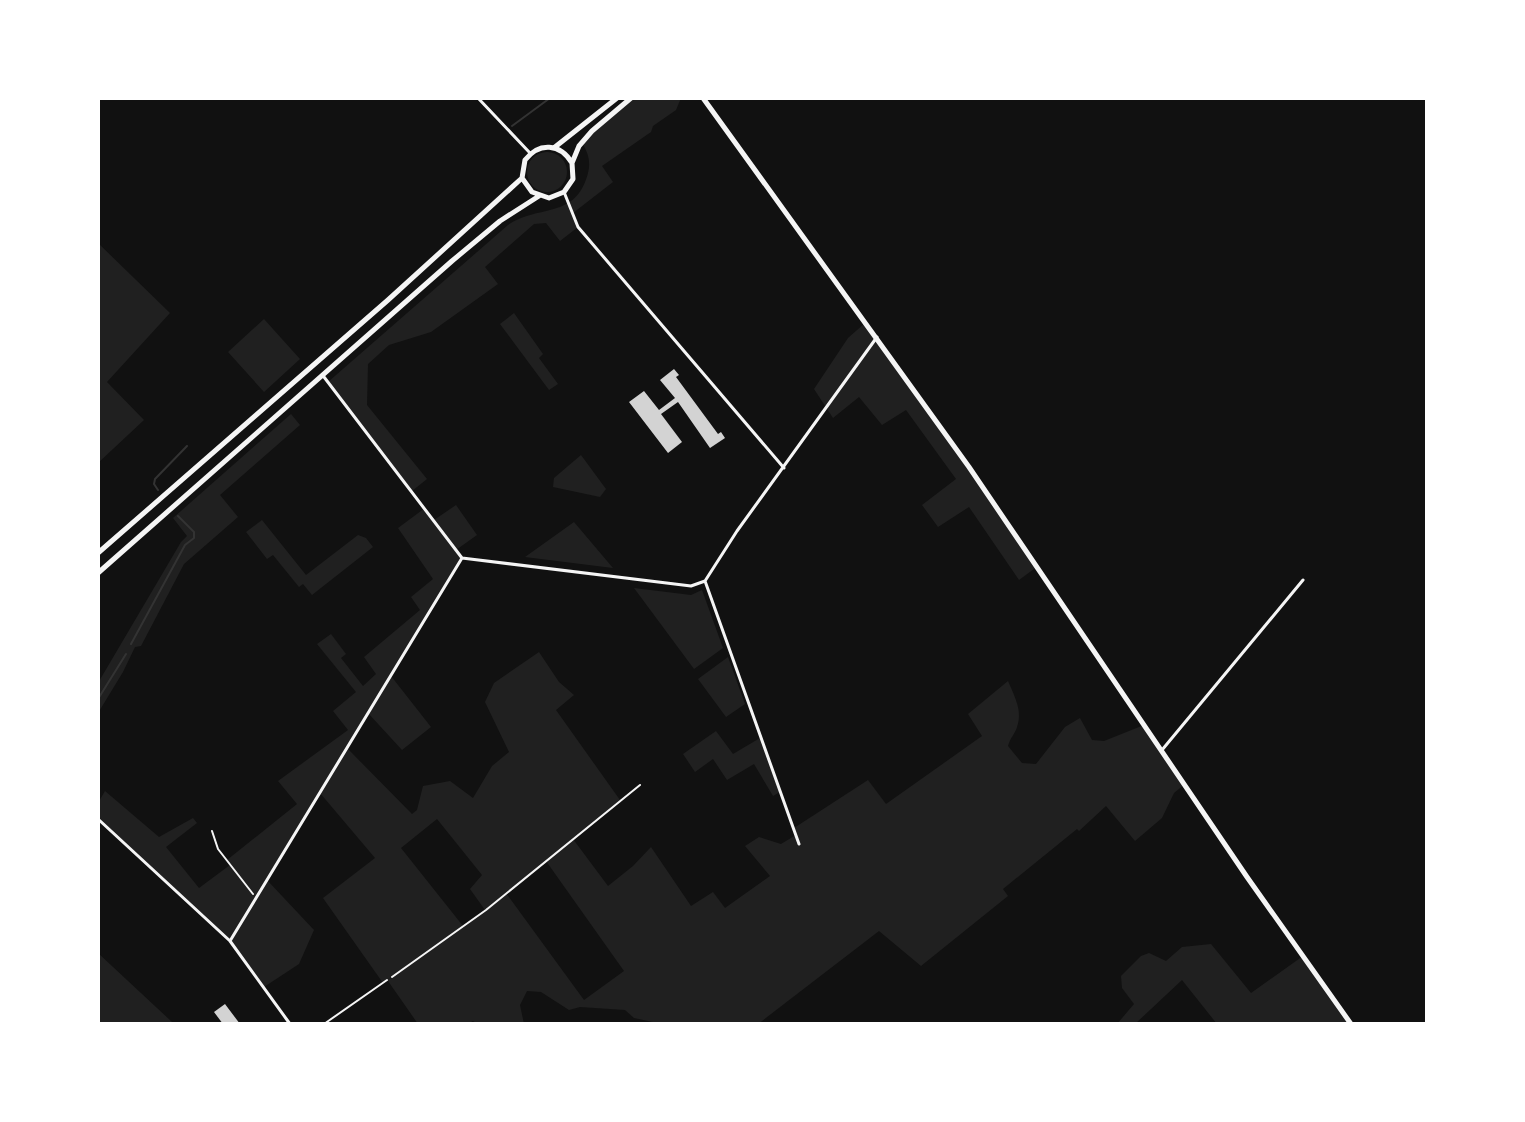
<svg xmlns="http://www.w3.org/2000/svg" width="1525" height="1122" viewBox="0 0 1525 1122" font-family="Bitter,serif">
<style>
.green{fill:#202020;fill-rule:evenodd}
.lines{fill:none;stroke-linecap:round;stroke-linejoin:round}
.stream{stroke:#333;stroke-width:2}
.building{fill:#d3d3d3}
.path{stroke:#f5f5f5;stroke-width:2}
.service{stroke:#f5f5f5;stroke-width:2}
.minor{stroke:#f5f5f5;stroke-width:3}
.secondary{stroke:#f5f5f5;stroke-width:5}
.primary{stroke:#f5f5f5;stroke-width:5}
</style>
<rect width="100%" height="100%" fill="#111"/>
<!-- green -->
<path class="green" d="M 631,98 L 681,98 L 676,110 L 653,126 L 651,132 L 602,166 L 613,182 L 573,213 L 578,227 L 560,241 L 546,223 L 534,224 L 485,267 L 498,284 L 431,332 L 389,345 L 368,364 L 367,405 L 427,479 L 412,491 L 328,382 L 508,225 C 538,204 576,220 588,173 C 591,162 588,152 582,143 Z
M527 172a20 20 0 1 1 40 0a20 20 0 1 1-40 0Z
M 98,243 L 170,313 L 107,382 L 144,420 L 98,463 Z
M 514,313 L 543,354 L 539,358 L 558,384 L 549,390 L 500,324 Z
M 264,319 L 300,359 L 264,392 L 228,352 Z
M 865,323 L 1038,566 L 1019,580 L 969,507 L 938,527 L 922,505 L 956,479 L 906,410 L 882,425 L 859,397 L 833,418 L 814,389 L 848,338 Z
M 291,414 L 300,425 L 220,495 L 238,517 L 184,564 L 141,646 L 135,647 L 123,672 L 98,713 L 98,683 L 181,542 L 187,536 L 173,518 Z
M 581,455 L 606,489 L 600,497 L 553,487 L 554,478 Z
M 456,505 L 477,535 L 456,550 L 462,558 L 391,676 L 431,727 L 402,750 L 368,713 L 347,748 L 412,814 L 417,810 L 423,786 L 450,781 L 473,798 L 492,766 L 509,752 L 485,702 L 494,683 L 539,652 L 559,682 L 574,695 L 556,710 L 620,800 L 573,839 L 608,886 L 633,866 L 651,847 L 691,906 L 713,892 L 725,908 L 770,876 L 745,846 L 759,837 L 781,844 L 796,835 L 794,828 L 868,780 L 886,804 L 982,736 L 968,714 L 1008,681 C 1014,695 1023,711 1017,727 C 1015,734 1010,738 1008,746 L 1022,763 L 1036,764 L 1065,727 L 1080,718 L 1092,740 L 1104,741 L 1144,725 L 1185,784 L 1174,793 L 1162,818 L 1135,841 L 1106,806 L 1079,831 L 1077,829 L 1003,889 L 1008,896 L 921,966 L 879,931 L 758,1024 L 662,1024 L 634,1018 L 625,1010 L 580,1007 L 569,1010 L 541,992 L 527,991 L 520,1005 L 524,1024 L 477,1024 L 473,1021 L 467,1024 L 418,1024 L 388,981 L 383,983 L 323,898 L 375,858 L 320,793 L 267,880 L 314,930 L 299,964 L 264,987 L 230,941 L 98,819 L 98,803 L 105,791 L 159,837 L 193,818 L 197,823 L 166,847 L 199,888 L 230,865 L 227,860 L 297,804 L 278,781 L 348,730 L 333,711 L 356,692 L 317,644 L 331,634 L 346,654 L 341,658 L 363,686 L 376,674 L 364,657 L 420,610 L 411,597 L 433,579 L 398,528 L 425,508 L 434,520 ZM 437,819 L 482,875 L 470,889 L 485,910 L 463,926 L 401,848 ZM 546,861 L 624,971 L 584,1000 L 506,893 Z
M 262,520 L 306,575 L 358,535 L 366,538 L 373,547 L 312,595 L 303,584 L 299,587 L 273,555 L 267,559 L 246,532 Z
M 574,522 L 613,568 L 525,557 Z
M 634,588 L 691,595 L 702,590 L 723,648 L 694,669 Z
M 728,657 L 745,704 L 726,717 L 698,679 Z
M 716,731 L 733,754 L 760,738 L 780,792 L 773,796 L 754,764 L 727,780 L 713,759 L 695,772 L 683,754 Z
M 1211,944 L 1251,993 L 1303,956 L 1351,1024 L 1217,1024 L 1182,980 L 1135,1024 L 1117,1024 L 1134,1004 L 1122,988 L 1121,976 L 1141,956 L 1149,953 L 1166,961 L 1182,947 Z
M 98,953 L 171,1021 L 174,1024 L 98,1024 Z"/>
<g class="lines">
<!-- stream -->
<path class="stream" d="M 512,126 L 550,98
M 158,490 L 154,484 L 155,479 L 187,446
M 131,644 L 185,545 L 194,538 L 194,532 L 178,516
M 98,699 L 126,654"/>
</g>
<!-- building -->
<path class="building" d="M 674,369 L 679,375 L 676,377 L 718,434 L 721,432 L 725,438 L 710,448 L 678,402 L 661,414 L 682,442 L 668,453 L 629,402 L 644,391 L 659,410 L 675,398 L 660,380 Z
M 225,1004 L 240,1024 L 223,1024 L 214,1012 Z"/>
<g class="lines">
<!-- path -->
<path class="path" d="M 212,831 L 218,849 L 253,894
M 392,977 L 486,910 L 640,785"/>
<!-- service -->
<path class="service" d="M 324,1024 L 387,980"/>
<!-- minor -->
<path class="minor" d="M 478,98 L 530,153
M 564,192 L 578,227 L 784,468
M 324,377 L 462,558 L 691,586 L 705,581 L 737,531 L 877,337
M 705,581 L 799,844
M 1162,750 L 1303,580
M 98,819 L 230,941 L 290,1024
M 230,941 L 462,558"/>
<!-- secondary -->
<path class="secondary" d="M 703,98 L 969,467 L 1247,877 L 1351,1024"/>
<!-- primary -->
<path class="primary" d="M 555,147 L 617,98
M 572,163 C 560,143 539,142 525,160 L 522,178 L 532,192 L 549,198 L 564,192 L 573,179 L 572,163 L 579,146 L 592,131 L 631,98
M 98,553 L 388,300 L 522,178
M 98,573 L 452,261 L 500,221 L 539,196"/>
</g>
<!-- border -->
<rect width="1525" height="1122" fill="none" stroke="#ffffff" stroke-width="200"/>
</svg>
